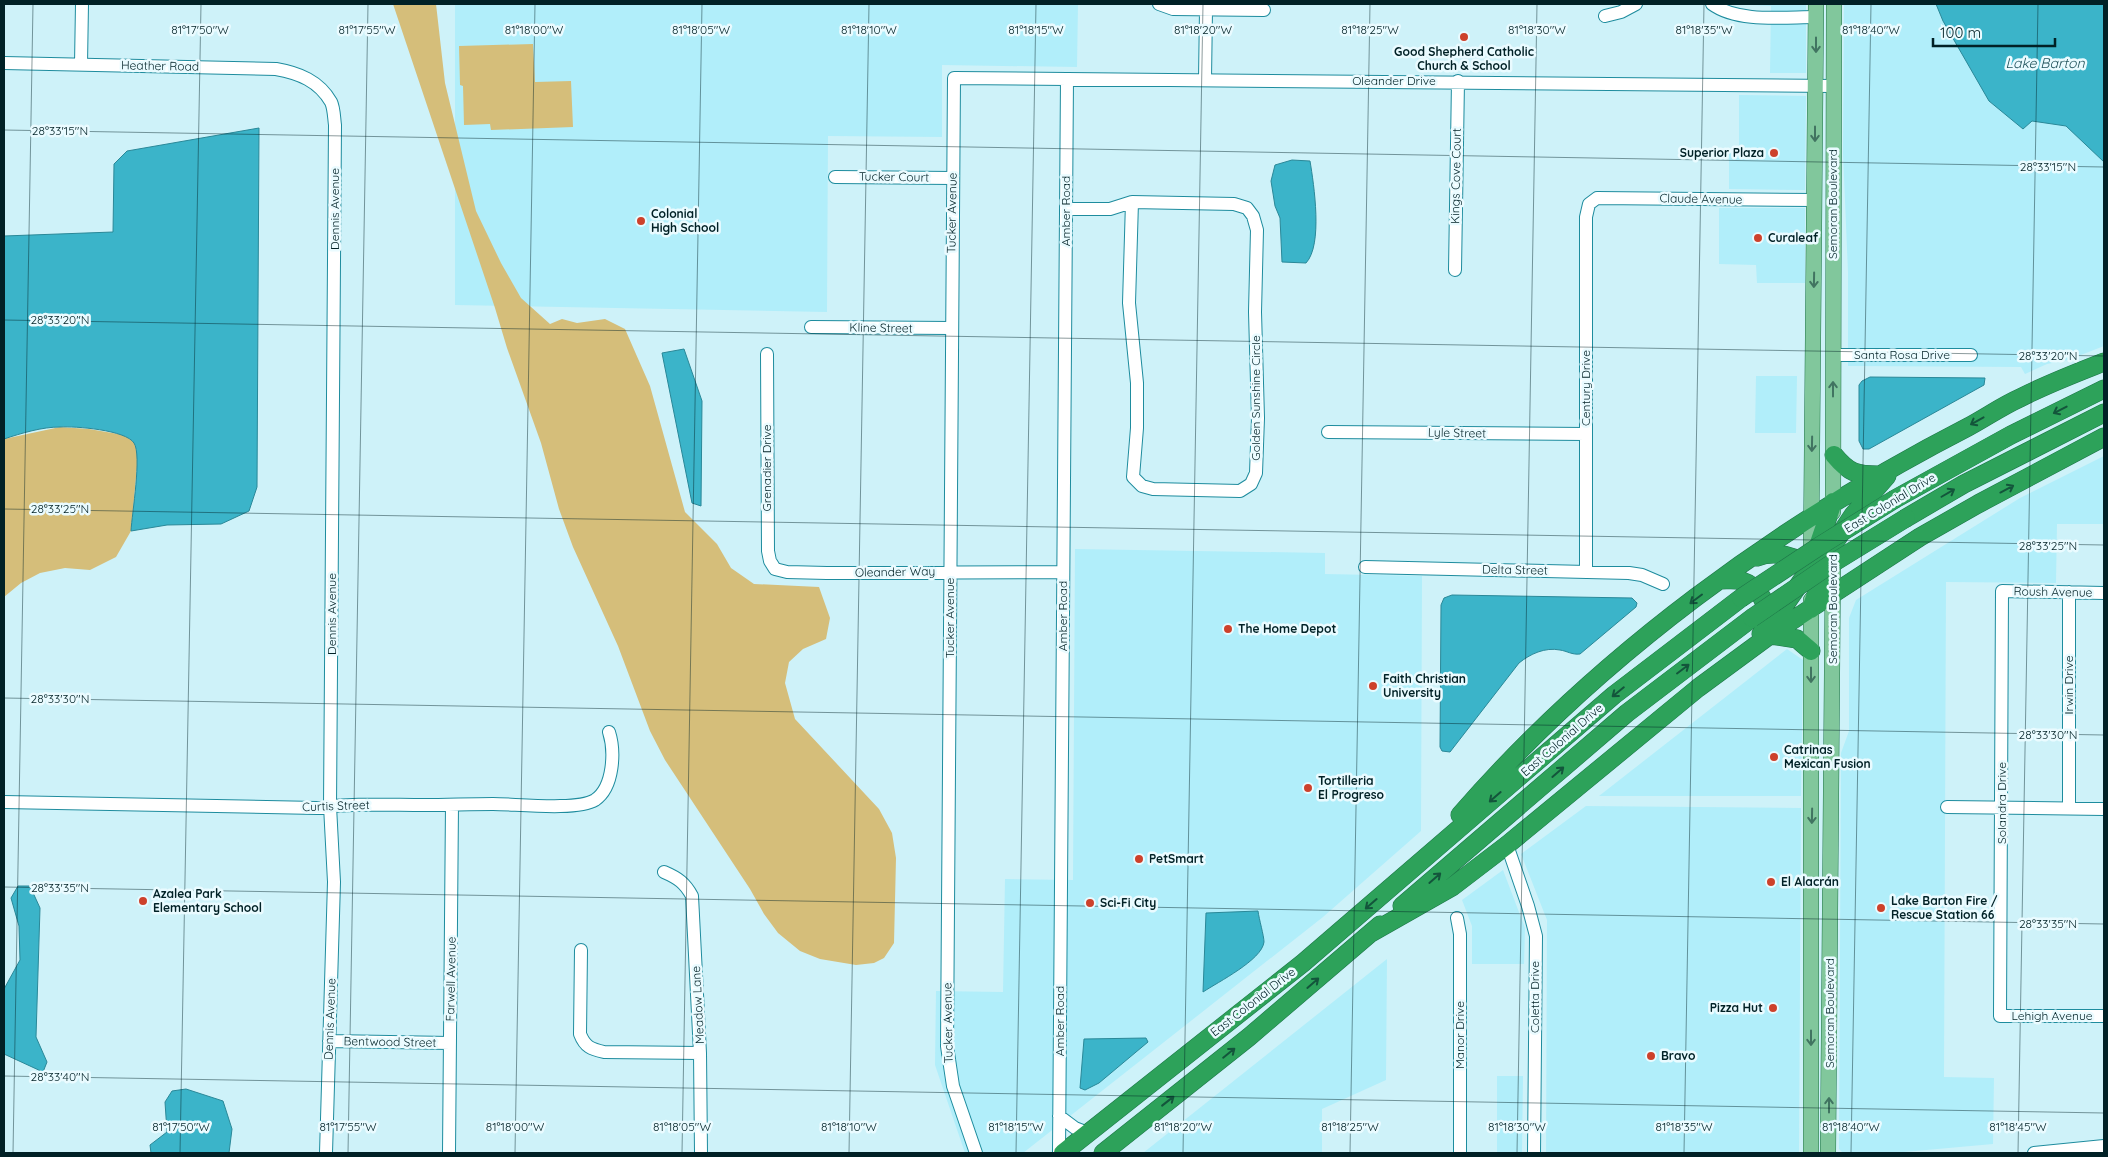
<svg xmlns="http://www.w3.org/2000/svg" width="2108" height="1157" viewBox="0 0 2108 1157" font-family="Quicksand,sans-serif">
<style>
.built{fill:#b1eefa}
.green{fill:#d5be7a}
.water{fill:#3bb4c9;stroke:#2a8898}
.lines{fill:none;stroke-linecap:round;stroke-linejoin:round}
.minor-casing{stroke:#1e8c9e;stroke-width:14}
.major-casing{stroke:#1e7548;stroke-width:16}
.highway-casing{stroke:#1e7548;stroke-width:19}
.minor{stroke:#fff;stroke-width:12}
.major{stroke:#81c79c;stroke-width:15}
.highway{stroke:#2da25a;stroke-width:18}
.highway-bridge-casing{stroke:#1e7548;stroke-width:19;stroke-linecap:butt}
.highway-bridge{stroke:#2da25a;stroke-width:18}
.oneway{stroke:#417461}
.oneway2{stroke:#13553b}
.ticks{fill:none;stroke:#012126;stroke-width:1;stroke-opacity:0.45}
.poi-dot{fill:#cd412b;stroke:#eafbff;stroke-width:2}
.labels{text-anchor:middle;stroke-width:5;stroke-linejoin:round;paint-order:stroke}
.poi-label{font-size:12px;font-weight:bold;fill:#012126;stroke:#eafbff;text-anchor:start}
.street-label{font-size:12px;fill:#012126;stroke:#eafbff}
.water-label{font-size:14px;font-style:italic;fill:#22545d;stroke:#eafbff}
.ticks-label{font-size:12px;text-anchor:middle;fill:#012126;stroke:#eafbff;stroke-width:5;stroke-linejoin:round;paint-order:stroke}
</style>
<rect width="100%" height="100%" fill="#cef2f9"/>
<!-- built -->
<path class="built" d="M 455,4 L 1078,4 L 1077,67 L 942,65 L 942,137 L 828,136 L 827,312 L 455,305 Z
M 1731,4 L 1806,4 L 1806,73 L 1770,73 L 1771,6 Z
M 1844,4 L 2104,4 L 2104,346 L 2068,360 L 2047,364 L 2025,374 L 2021,367 L 1848,366 L 1848,272 L 1843,153 Z
M 1739,95 L 1806,96 L 1805,190 L 1729,189 L 1729,152 L 1739,152 Z
M 1719,208 L 1805,208 L 1805,283 L 1757,283 L 1756,265 L 1719,264 Z
M 1756,376 L 1797,376 L 1796,433 L 1755,433 Z
M 2104,456 L 2104,524 L 2057,524 L 2056,583 L 1946,582 L 1944,1077 L 1994,1078 L 1993,1144 L 1893,1153 L 1843,1153 L 1839,1149 L 1841,753 L 1849,731 L 1849,618 L 1856,600 L 2020,498 Z
M 1075,549 L 1325,553 L 1325,574 L 1422,576 L 1421,831 L 1323,917 L 1023,1153 L 965,1153 L 935,1065 L 936,991 L 1003,992 L 1005,879 L 1073,880 Z
M 1787,649 L 1803,660 L 1801,796 L 1599,796 Z
M 1586,806 L 1801,808 L 1799,1153 L 1546,1153 L 1547,920 L 1521,854 Z
M 1503,870 L 1525,928 L 1524,964 L 1472,964 L 1472,926 L 1462,900 Z
M 1387,959 L 1386,1080 L 1322,1109 L 1322,1153 L 1143,1153 Z
M 1497,1076 L 1523,1076 L 1522,1152 L 1497,1152 Z"/>
<!-- green -->
<path class="green" d="M 393,4 L 436,4 L 445,83 L 476,211 L 501,263 L 521,298 L 550,324 L 562,319 L 577,323 L 605,319 L 625,329 L 650,386 L 685,512 L 717,544 L 731,568 L 754,584 L 819,587 L 830,618 L 826,639 L 803,649 L 789,662 L 785,683 L 795,719 L 879,809 L 892,833 L 896,858 L 894,943 L 884,958 L 874,963 L 856,965 L 820,959 L 800,951 L 778,933 L 764,914 L 750,889 L 665,760 L 650,731 L 618,646 L 573,547 L 559,509 L 541,443 L 507,348 L 495,308 Z
M 533,44 L 535,82 L 571,81 L 573,127 L 491,130 L 490,124 L 464,125 L 463,86 L 460,85 L 459,46 Z
M 60,427 L 89,429 L 124,435 L 134,442 L 138,456 L 131,531 L 116,557 L 90,570 L 65,568 L 40,573 L 21,583 L 4,597 L 4,439 Z"/>
<!-- water -->
<path class="water" d="M 1936,4 L 2104,4 L 2104,162 L 2066,126 L 2032,121 L 2023,129 L 1989,101 L 1943,21 Z
M 259,128 L 257,487 L 249,511 L 221,524 L 167,525 L 131,531 C 132,513 142,455 134,443 C 126,430 75,426 60,427 C 42,427 22,433 4,439 L 4,236 L 113,232 L 114,164 L 127,151 Z
M 1292,160 L 1310,161 C 1314,185 1323,245 1306,263 L 1282,262 L 1280,218 L 1275,206 L 1271,181 L 1275,165 Z
M 684,349 L 702,401 L 701,506 L 692,503 L 662,353 Z
M 1870,377 L 1985,378 L 1984,385 L 1869,449 L 1863,449 L 1859,441 L 1859,385 L 1862,381 Z
M 1452,595 L 1632,598 L 1637,603 L 1636,607 L 1580,654 C 1572,655 1567,651 1560,650 C 1545,647 1530,654 1519,663 L 1450,752 L 1442,751 L 1440,747 L 1441,605 L 1444,598 Z
M 18,886 L 30,886 L 40,908 L 36,1037 L 47,1062 L 43,1072 L 4,1054 L 4,989 L 20,960 L 19,926 L 11,898 Z
M 1258,911 C 1259,919 1264,936 1264,942 C 1262,960 1218,982 1203,992 L 1206,913 Z
M 1146,1038 L 1148,1042 L 1099,1083 L 1085,1090 L 1080,1088 L 1084,1039 Z
M 186,1089 L 223,1101 L 232,1129 L 229,1153 L 151,1153 L 150,1145 L 167,1132 L 165,1102 L 172,1091 Z"/>
<g class="lines">
<!-- minor casing -->
<g class="minor-casing">
<path id="minor" d="M 1159,4 L 1173,9 L 1264,10
M 1712,4 C 1738,23 1784,17 1816,17
M 1605,16 L 1621,12 L 1636,4
M 4,63 L 276,69 C 299,73 319,81 331,102 C 334,108 334,118 335,125 L 330,806 L 334,882 L 326,1153
M 81,64 L 82,4
M 1205,79 L 1206,10
M 835,177 L 953,178
M 1132,202 L 1234,204 L 1247,208 L 1253,216 L 1257,230 L 1255,312 L 1258,418 L 1256,473 L 1251,484 L 1240,491 L 1153,489 L 1142,486 L 1133,477 L 1137,428 L 1137,383 L 1129,303 Z
M 1066,209 L 1110,209 L 1132,202
M 1455,270 L 1458,81
M 811,327 L 951,328
M 767,354 L 768,551 L 770,561 L 775,569 L 787,572 L 827,573 L 1063,572
M 1833,355 L 1971,355
M 1328,432 L 1586,434
M 1365,567 L 1629,573 L 1642,575 L 1663,584
M 1586,572 L 1586,217 L 1589,204 L 1597,198 L 1815,200
M 2104,593 L 2002,591 L 2000,1016 L 2104,1016
M 4,802 L 317,808 C 353,803 388,805 424,805 C 447,805 470,804 493,804 C 516,804 577,811 595,800 C 614,787 615,751 609,732
M 1947,807 L 2104,809
M 2069,808 L 2069,592
M 1507,845 L 1528,906 L 1536,936 L 1534,1153
M 664,872 C 678,878 685,883 692,896 L 700,1053 L 701,1153
M 1457,918 L 1460,934 L 1460,1153
M 581,950 L 580,1034 C 585,1047 591,1049 604,1052 L 700,1053
M 329,1041 L 450,1043
M 1059,1116 L 1075,1128 L 1088,1133
M 449,1153 L 452,805
M 976,1153 L 953,1086 L 947,1046 L 954,78 L 1833,86
M 1059,1153 L 1067,79
M 2034,1153 L 2104,1146"/>
</g>
<!-- major casing -->
<g class="major-casing">
<path id="major" d="M 1833,512 L 1834,4
M 1811,559 L 1816,4
M 1811,600 L 1811,1153
M 1828,1153 L 1833,553"/>
</g>
<!-- highway casing -->
<g class="highway-casing">
<path id="highway" d="M 1834,455 C 1849,473 1856,475 1879,475
M 1895,499 L 2011,435 L 2104,389
M 1906,518 L 1964,484 L 2104,413
M 1757,557 C 1776,550 1794,556 1810,566
M 1721,580 C 1728,580 1736,579 1742,581 C 1761,587 1768,606 1768,623
M 1811,609 L 1833,545 L 1853,515 L 1887,476
M 1761,634 L 1778,615 L 1811,567 L 1833,502
M 1770,635 L 1797,639 L 1811,651
M 1460,815 C 1598,656 1781,523 1968,427 C 1985,418 2002,406 2020,398 C 2047,384 2076,373 2104,362
M 1402,906 L 1627,713 L 1752,618
M 1371,933 L 1452,887 L 1507,845 L 1698,688 L 1770,635 L 1920,537 L 1978,504 L 2104,437
M 1063,1153 L 1303,963 L 1614,695 L 1741,598
M 1103,1153 L 1249,1037 L 1380,925"/>
</g>
<!-- minor -->
<use href="#minor" class="minor"/>
<!-- major -->
<use href="#major" class="major"/>
<!-- highway -->
<use href="#highway" class="highway"/>
<!-- highway-bridge casing -->
<g class="highway-bridge-casing">
<path id="highway-bridge" d="M 1741,598 L 1818,547 L 1895,499
M 1752,618 L 1828,566 L 1906,518"/>
</g>
<!-- highway-bridge -->
<use href="#highway-bridge" class="highway-bridge"/>
</g>
<!-- one-way arrows -->
<defs><path id="oneway-shaft" d="M-6 0H5M1.5-3L5.5 0L1.5 3" fill="none" stroke-width="1.6" stroke-linecap="round" stroke-linejoin="round" transform="scale(1.25)"/></defs>
<g class="oneway">
<use href="#oneway-shaft" transform="translate(1816 45) rotate(90)"/>
<use href="#oneway-shaft" transform="translate(1815 134) rotate(90)"/>
<use href="#oneway-shaft" transform="translate(1814 280) rotate(91)"/>
<use href="#oneway-shaft" transform="translate(1833 389) rotate(-90)"/>
<use href="#oneway-shaft" transform="translate(1812 444) rotate(91)"/>
<use href="#oneway-shaft" transform="translate(1811 675) rotate(90)"/>
<use href="#oneway-shaft" transform="translate(1812 816) rotate(91)"/>
<use href="#oneway-shaft" transform="translate(1811 1038) rotate(90)"/>
<use href="#oneway-shaft" transform="translate(1829 1105) rotate(-90)"/>
</g>
<g class="oneway2">
<use href="#oneway-shaft" transform="translate(2060 410) rotate(153)"/>
<use href="#oneway-shaft" transform="translate(1977 421) rotate(151)"/>
<use href="#oneway-shaft" transform="translate(2007 489) rotate(-28)"/>
<use href="#oneway-shaft" transform="translate(1948 493) rotate(-30)"/>
<use href="#oneway-shaft" transform="translate(1696 599) rotate(143)"/>
<use href="#oneway-shaft" transform="translate(1683 669) rotate(-37)"/>
<use href="#oneway-shaft" transform="translate(1618 692) rotate(141)"/>
<use href="#oneway-shaft" transform="translate(1558 772) rotate(-41)"/>
<use href="#oneway-shaft" transform="translate(1495 797) rotate(139)"/>
<use href="#oneway-shaft" transform="translate(1435 878) rotate(-41)"/>
<use href="#oneway-shaft" transform="translate(1371 904) rotate(139)"/>
<use href="#oneway-shaft" transform="translate(1313 983) rotate(-41)"/>
<use href="#oneway-shaft" transform="translate(1229 1053) rotate(-39)"/>
<use href="#oneway-shaft" transform="translate(1168 1101) rotate(-38)"/>
</g>
<!-- ticks -->
<path class="ticks" d="M 4,130 L 2104,167M 4,320 L 2104,356M 4,509 L 2104,545M 4,698 L 2104,735M 4,887 L 2104,924M 4,1076 L 2104,1113M 13,1153 L 33,4M 180,1153 L 201,4M 348,1153 L 368,4M 515,1153 L 535,4M 682,1153 L 702,4M 849,1153 L 869,4M 1016,1153 L 1036,4M 1183,1153 L 1203,4M 1350,1153 L 1370,4M 1517,1153 L 1537,4M 1684,1153 L 1704,4M 1851,1153 L 1871,4M 2018,1153 L 2038,4"/>
<!-- markers -->
<g class="poi-dot">
<circle cx="1464" cy="37" r="5"/>
<circle cx="1774" cy="153" r="5"/>
<circle cx="641" cy="221" r="5"/>
<circle cx="1758" cy="238" r="5"/>
<circle cx="1228" cy="629" r="5"/>
<circle cx="1373" cy="686" r="5"/>
<circle cx="1774" cy="757" r="5"/>
<circle cx="1308" cy="788" r="5"/>
<circle cx="1139" cy="859" r="5"/>
<circle cx="1771" cy="882" r="5"/>
<circle cx="143" cy="901" r="5"/>
<circle cx="1090" cy="903" r="5"/>
<circle cx="1881" cy="908" r="5"/>
<circle cx="1773" cy="1008" r="5"/>
<circle cx="1651" cy="1056" r="5"/>
</g>
<g class="labels">
<!-- poi labels -->
<g class="poi-label">
<text x="1464" y="56" text-anchor="middle">Good Shepherd Catholic<tspan x="1464" dy="14">Church &amp; School</tspan></text>
<text x="1764" y="157" text-anchor="end">Superior Plaza</text>
<text x="651" y="218">Colonial<tspan x="651" dy="14">High School</tspan></text>
<text x="1768" y="242">Curaleaf</text>
<text x="1238" y="633">The Home Depot</text>
<text x="1383" y="683">Faith Christian<tspan x="1383" dy="14">University</tspan></text>
<text x="1784" y="754">Catrinas<tspan x="1784" dy="14">Mexican Fusion</tspan></text>
<text x="1318" y="785">Tortilleria<tspan x="1318" dy="14">El Progreso</tspan></text>
<text x="1149" y="863">PetSmart</text>
<text x="1781" y="886">El Alacrán</text>
<text x="153" y="898">Azalea Park<tspan x="153" dy="14">Elementary School</tspan></text>
<text x="1891" y="905">Lake Barton Fire /<tspan x="1891" dy="14">Rescue Station 66</tspan></text>
<text x="1100" y="907">Sci-Fi City</text>
<text x="1763" y="1012" text-anchor="end">Pizza Hut</text>
<text x="1661" y="1060">Bravo</text>
</g>
<!-- street labels -->
<g class="street-label">
<text transform="translate(160 66) rotate(1)" y="4">Heather Road</text>
<text x="1394" y="85">Oleander Drive</text>
<text transform="translate(1456 176) rotate(-89)" y="4">Kings Cove Court</text>
<text transform="translate(894 177) rotate(1)" y="4">Tucker Court</text>
<text transform="translate(1701 199) rotate(1)" y="4">Claude Avenue</text>
<text transform="translate(1833 204) rotate(-90)" y="4">Semoran Boulevard</text>
<text transform="translate(335 209) rotate(-90)" y="4">Dennis Avenue</text>
<text transform="translate(1066 211) rotate(-90)" y="4">Amber Road</text>
<text transform="translate(952 213) rotate(-89)" y="4">Tucker Avenue</text>
<text transform="translate(881 328) rotate(1)" y="4">Kline Street</text>
<text x="1902" y="359">Santa Rosa Drive</text>
<text transform="translate(1586 388) rotate(-90)" y="4">Century Drive</text>
<text transform="translate(1256 398) rotate(-90)" y="4">Golden Sunshine Circle</text>
<text transform="translate(1457 433) rotate(1)" y="4">Lyle Street</text>
<text transform="translate(767 468) rotate(-90)" y="4">Grenadier Drive</text>
<text transform="translate(1890 503) rotate(-31)" y="4">East Colonial Drive</text>
<text transform="translate(1515 570) rotate(1)" y="4">Delta Street</text>
<text transform="translate(895 572) rotate(-1)" y="4">Oleander Way</text>
<text transform="translate(2053 592) rotate(1)" y="4">Roush Avenue</text>
<text transform="translate(1833 609) rotate(-90)" y="4">Semoran Boulevard</text>
<text transform="translate(332 614) rotate(-90)" y="4">Dennis Avenue</text>
<text transform="translate(1063 616) rotate(-90)" y="4">Amber Road</text>
<text transform="translate(950 618) rotate(-90)" y="4">Tucker Avenue</text>
<text transform="translate(2069 685) rotate(-90)" y="4">Irwin Drive</text>
<text transform="translate(1562 740) rotate(-41)" y="4">East Colonial Drive</text>
<text transform="translate(2002 803) rotate(-90)" y="4">Solandra Drive</text>
<text transform="translate(336 806) rotate(-2)" y="4">Curtis Street</text>
<text transform="translate(451 979) rotate(-89)" y="4">Farwell Avenue</text>
<text transform="translate(1535 997) rotate(-90)" y="4">Coletta Drive</text>
<text transform="translate(1253 1002) rotate(-38)" y="4">East Colonial Drive</text>
<text transform="translate(698 1005) rotate(-93)" y="4">Meadow Lane</text>
<text transform="translate(1830 1013) rotate(-90)" y="4">Semoran Boulevard</text>
<text x="2052" y="1020">Lehigh Avenue</text>
<text transform="translate(330 1019) rotate(-88)" y="4">Dennis Avenue</text>
<text transform="translate(1060 1021) rotate(-90)" y="4">Amber Road</text>
<text transform="translate(948 1023) rotate(-91)" y="4">Tucker Avenue</text>
<text transform="translate(1460 1035) rotate(-90)" y="4">Manor Drive</text>
<text transform="translate(390 1042) rotate(1)" y="4">Bentwood Street</text>
</g>
<!-- water labels -->
<g class="water-label">
<text x="2045" y="68">Lake Barton</text>
</g>
</g>
<g class="ticks-label">
<text x="200" y="34">81°17'50"W</text>
<text x="367" y="34">81°17'55"W</text>
<text x="534" y="34">81°18'00"W</text>
<text x="701" y="34">81°18'05"W</text>
<text x="869" y="34">81°18'10"W</text>
<text x="1036" y="34">81°18'15"W</text>
<text x="1203" y="34">81°18'20"W</text>
<text x="1370" y="34">81°18'25"W</text>
<text x="1537" y="34">81°18'30"W</text>
<text x="1704" y="34">81°18'35"W</text>
<text x="1871" y="34">81°18'40"W</text>
<text x="60" y="135">28°33'15"N</text>
<text x="2048" y="171">28°33'15"N</text>
<text x="60" y="324">28°33'20"N</text>
<text x="2048" y="360">28°33'20"N</text>
<text x="60" y="513">28°33'25"N</text>
<text x="2048" y="550">28°33'25"N</text>
<text x="60" y="703">28°33'30"N</text>
<text x="2048" y="739">28°33'30"N</text>
<text x="60" y="892">28°33'35"N</text>
<text x="2048" y="928">28°33'35"N</text>
<text x="60" y="1081">28°33'40"N</text>
<text x="181" y="1131">81°17'50"W</text>
<text x="348" y="1131">81°17'55"W</text>
<text x="515" y="1131">81°18'00"W</text>
<text x="682" y="1131">81°18'05"W</text>
<text x="849" y="1131">81°18'10"W</text>
<text x="1016" y="1131">81°18'15"W</text>
<text x="1183" y="1131">81°18'20"W</text>
<text x="1350" y="1131">81°18'25"W</text>
<text x="1517" y="1131">81°18'30"W</text>
<text x="1684" y="1131">81°18'35"W</text>
<text x="1851" y="1131">81°18'40"W</text>
<text x="2018" y="1131">81°18'45"W</text>
</g>
<!-- border -->
<rect width="2108" height="1157" fill="none" stroke="#012126" stroke-width="10"/>
<!-- scale -->
<path d="M1933 38v8h122v-8" fill="none" stroke="#012126" stroke-width="2.5"/>
<text x="1940" y="38" font-size="15" fill="#012126" stroke="#eafbff" stroke-width="4" paint-order="stroke">100 m</text>
</svg>
